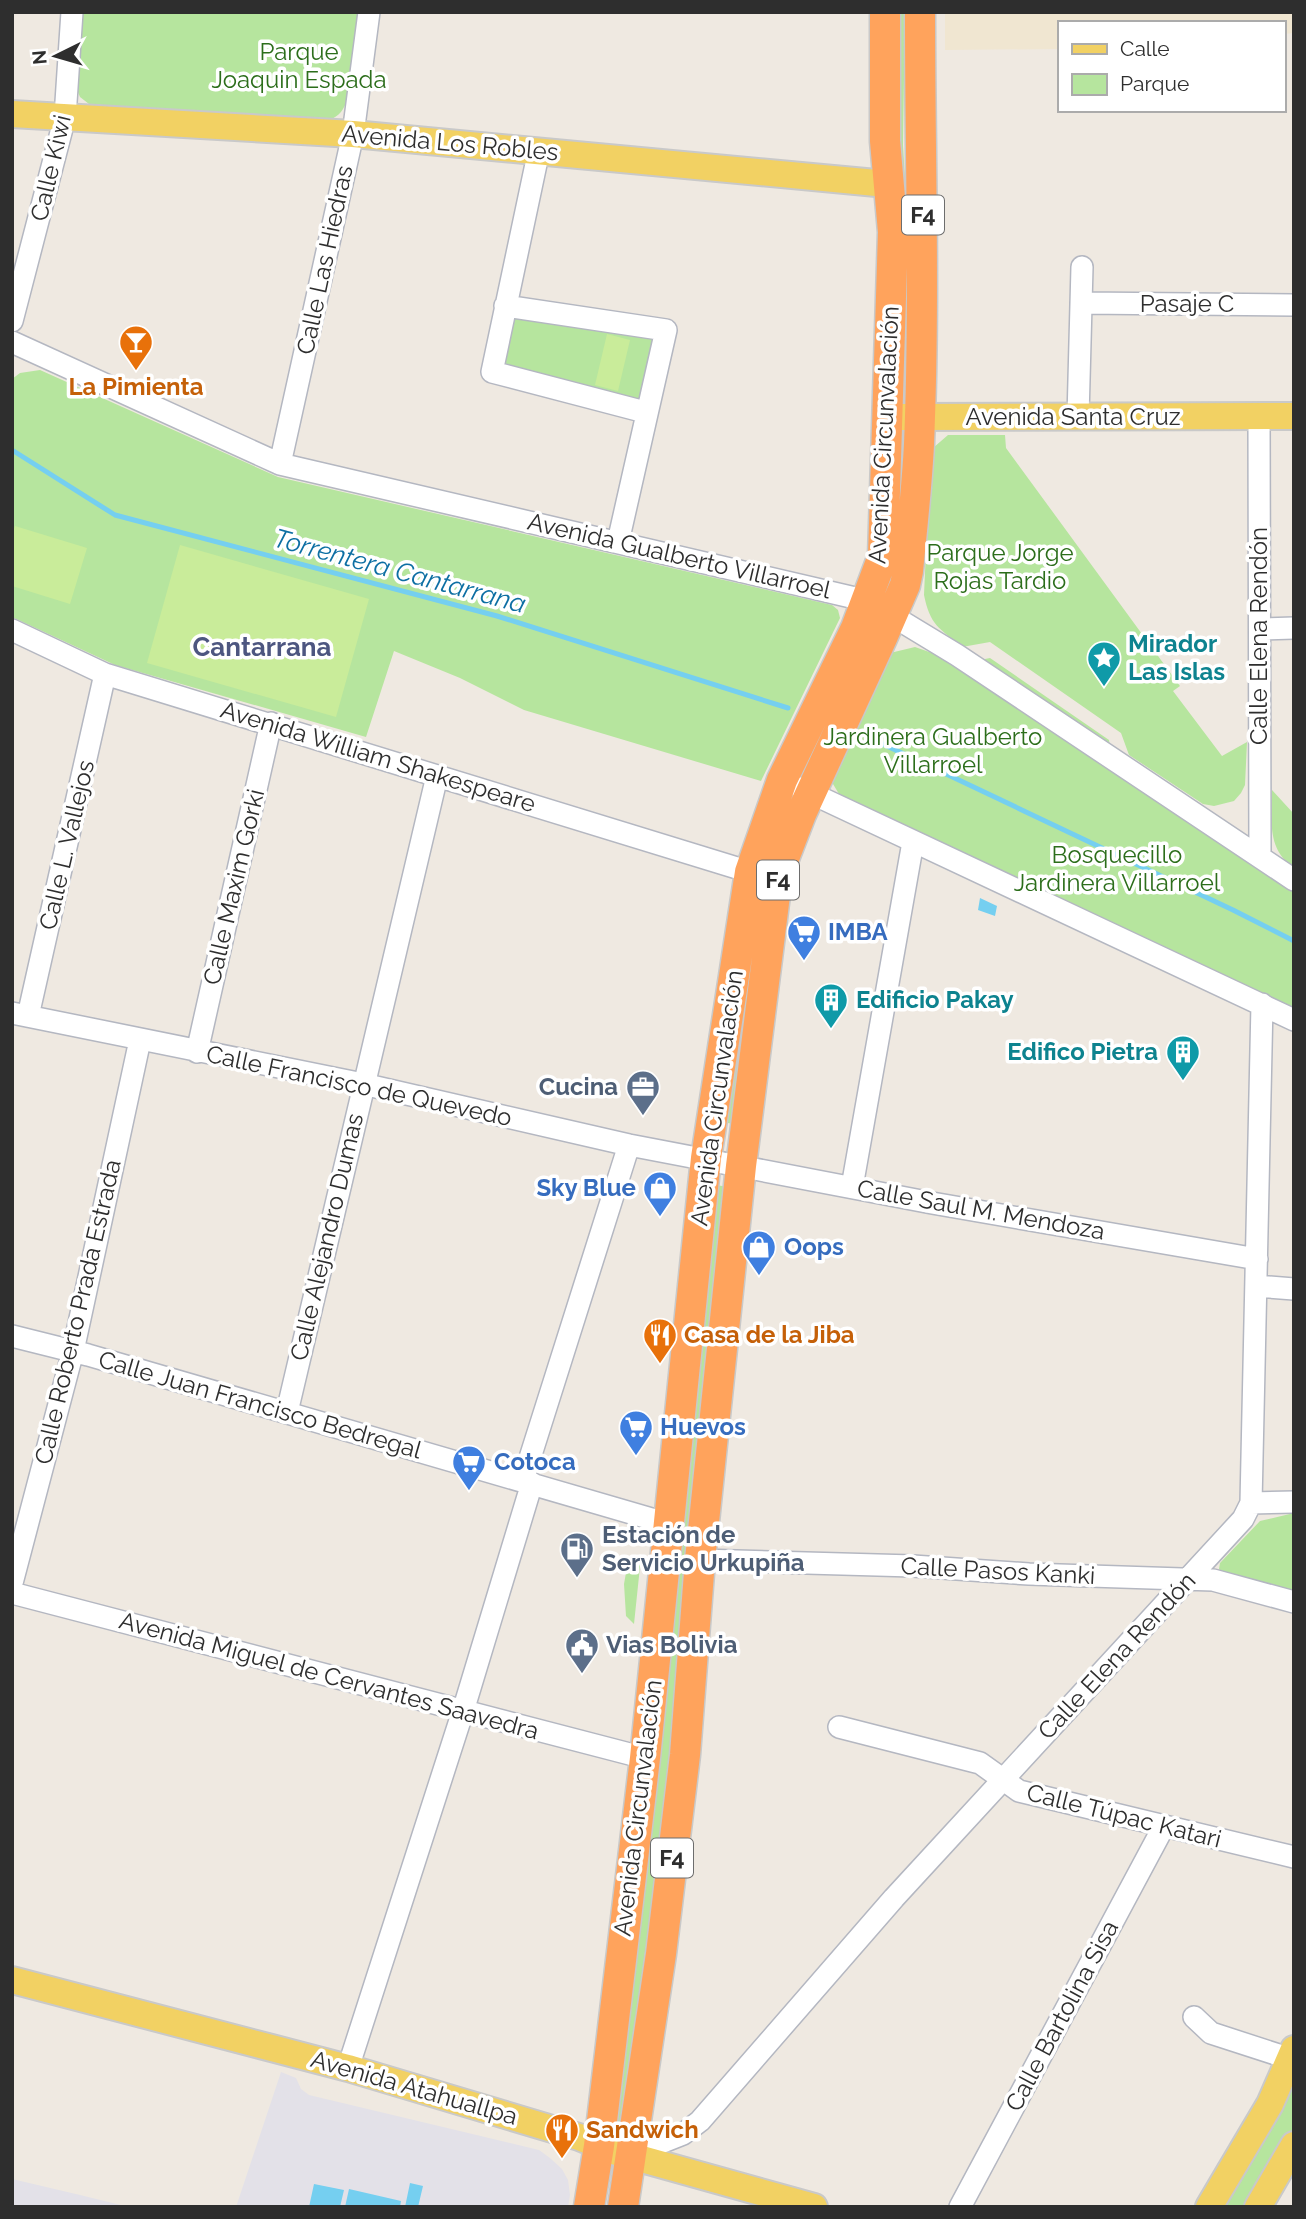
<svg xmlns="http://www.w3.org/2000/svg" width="1306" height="2219" viewBox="0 0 1306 2219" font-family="Raleway,sans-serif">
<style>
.industrial{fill:#e3e1e8}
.education{fill:#f0e6d1}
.green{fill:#b6e59e}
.pitch{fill:#c9ec9a}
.water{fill:#75cff0}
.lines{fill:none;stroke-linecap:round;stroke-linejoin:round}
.stream{stroke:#75cff0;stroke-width:5}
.minor-casing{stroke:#b4b7c1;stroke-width:24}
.major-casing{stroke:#c9c9c9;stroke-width:30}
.highway-casing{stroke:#c9c9c9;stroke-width:33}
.minor{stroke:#fff;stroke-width:21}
.major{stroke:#f2d163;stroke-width:26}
.highway{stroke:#ffa35c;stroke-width:30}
.labels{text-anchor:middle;stroke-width:7;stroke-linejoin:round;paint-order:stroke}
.shield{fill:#fff;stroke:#6d6d6d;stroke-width:2}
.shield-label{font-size:23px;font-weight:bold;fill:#2e2e2e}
.park-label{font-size:24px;fill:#2c6e1b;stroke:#fff}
.street-label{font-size:24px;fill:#2e2e2e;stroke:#fff}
.food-label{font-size:24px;font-weight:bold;fill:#c56008;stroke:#fff;text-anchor:start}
.culture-label{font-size:24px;font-weight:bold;fill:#0d838f;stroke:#fff;text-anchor:start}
.shop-label{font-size:24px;font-weight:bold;fill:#366cbe;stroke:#fff;text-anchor:start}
.service-label{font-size:24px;font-weight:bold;fill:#4e5e75;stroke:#fff;text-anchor:start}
.water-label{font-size:26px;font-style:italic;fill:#0d6fa3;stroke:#fff}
.neighbourhood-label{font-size:26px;font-weight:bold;fill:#4d5680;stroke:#fff}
</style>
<rect width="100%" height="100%" fill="#efe9e1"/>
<!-- industrial -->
<path class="industrial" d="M 281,2072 L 296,2078 L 301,2089 L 309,2095 L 539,2150 L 550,2158 L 562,2169 L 568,2180 L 570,2195 L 568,2207 L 236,2207 Z
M 12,2179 L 80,2195 L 129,2207 L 12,2207 Z"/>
<!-- education -->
<path class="education" d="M 945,12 L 1294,12 L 1294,33 L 1283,34 L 1283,23 L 1059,23 L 1059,49 L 945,50 Z"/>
<!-- green -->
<path class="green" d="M 82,12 L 360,12 C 357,36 355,91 343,109 C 338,118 329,120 320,123 L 89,104 L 80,97 L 77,90 Z
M 895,12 L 905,12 L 903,145 L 908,231 L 905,405 L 898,405 Z
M 511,315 L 657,339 L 641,402 L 498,369 Z
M 40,370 L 278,477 L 832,605 L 838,610 L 840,618 L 761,781 L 524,710 L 460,678 L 394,651 L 366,737 L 115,665 L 12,617 L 12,379 L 20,373 Z
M 948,435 L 1005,435 L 1006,448 L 1180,686 L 1173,691 L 1222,756 L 1247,742 L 1245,785 L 1241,793 L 1234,801 L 1214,806 L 1203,804 L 1129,755 L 1121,733 L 990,642 L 962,647 C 939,628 930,625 924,595 L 930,460 L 933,448 Z
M 915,647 L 935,654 L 1285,884 L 1294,885 L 1294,1008 L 842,799 L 833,784 L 831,774 L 890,653 Z
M 990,658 L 1109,740 L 1110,748 L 980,660 Z
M 1272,790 L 1294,814 L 1294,868 C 1266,849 1272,819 1272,790 Z
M 787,795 L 794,798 L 736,1124 L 727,1123 L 759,877 Z
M 716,1185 L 728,1187 L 670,1777 L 619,2135 L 610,2134 L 658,1776 Z
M 1294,1513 L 1294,1593 L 1222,1574 L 1219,1569 L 1220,1563 L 1260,1521 Z
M 641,1557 L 634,1624 L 626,1616 L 624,1584 L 627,1567 L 632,1561 Z
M 1294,2069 L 1294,2130 L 1247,2207 L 1219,2207 Z"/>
<!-- pitch -->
<path class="pitch" d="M 607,334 L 630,340 L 618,391 L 595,385 Z
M 15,526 L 87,548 L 70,604 L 12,586 L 12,534 Z
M 180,545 L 369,599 L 336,717 L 147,663 Z"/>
<!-- water -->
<path class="water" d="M 980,898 L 997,906 L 995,916 L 978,910 Z
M 410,2183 L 423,2186 L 418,2207 L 405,2207 Z
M 314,2184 L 344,2190 L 340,2207 L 309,2207 Z
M 349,2189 L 401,2201 L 400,2207 L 345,2207 Z"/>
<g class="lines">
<!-- stream -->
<path class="stream" d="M 12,450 L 115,515 L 497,616 L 788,708
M 868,737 L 1233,910 L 1294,941"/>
<!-- minor casing -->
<g class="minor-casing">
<path id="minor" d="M 539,150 L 492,372 L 645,412
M 1081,303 L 1294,305
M 505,306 L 666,330 L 618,542
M 12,321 L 65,117 L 72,12
M 12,342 L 280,464 L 868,601 L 957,655 L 1294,880
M 1259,415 L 1260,856
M 1078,417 L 1082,267
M 280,464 L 353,134 L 369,12
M 1261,629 L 1294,628
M 12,630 L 105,674 L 750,872
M 800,788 L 1294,1020
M 12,1013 L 363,1084 L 629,1145 L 932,1203 L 1257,1259
M 28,1016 L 105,674
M 197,1052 L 271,723
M 852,1187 L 913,842
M 1256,1286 L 1294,1289
M 12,1336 L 88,1355 L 669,1524
M 287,1412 L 437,776
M 523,1480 L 629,1145
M 1251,1503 L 1294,1502
M 700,1560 L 913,1566 L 1029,1574 L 1213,1580 L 1294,1602
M 12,1583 L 73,1351 L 140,1040
M 12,1593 L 645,1758
M 839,1727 L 980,1763 L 1019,1791 L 1294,1857
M 1194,2017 L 1211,2033 L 1291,2059
M 348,2068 L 463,1711 L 532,1483
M 630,2155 L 683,2134 L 700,2121 L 894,1898 L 1243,1519 L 1251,1503 L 1262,1004
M 960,2207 L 1164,1826"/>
</g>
<!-- major casing -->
<g class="major-casing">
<path id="major" d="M 12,114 L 353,134 L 887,184
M 900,417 L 1294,416
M 12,1980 L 348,2068 L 579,2137 L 613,2151 L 814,2207
M 1209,2207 L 1270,2104 L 1294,2049
M 1258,2207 L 1294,2145"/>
</g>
<!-- highway casing -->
<g class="highway-casing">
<path id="highway" d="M 589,2207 L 599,2146 L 645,1758 L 706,1158 L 750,872 L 782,780 L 856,628 L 883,556 L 893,232 L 885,141 L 885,12
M 623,2207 L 661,1954 L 685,1755 L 700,1560 L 741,1166 L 775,895 L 781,866 L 801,814 L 882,638 L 905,585 L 908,571 C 912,529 917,486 919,444 C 925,300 920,156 920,12"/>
</g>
<!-- minor -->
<use href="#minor" class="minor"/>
<!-- major -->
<use href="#major" class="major"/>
<!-- highway -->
<use href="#highway" class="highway"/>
</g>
<!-- icons -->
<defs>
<g id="bar-pin" transform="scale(1.75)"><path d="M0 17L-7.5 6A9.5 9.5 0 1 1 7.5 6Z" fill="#e8710a" stroke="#fff"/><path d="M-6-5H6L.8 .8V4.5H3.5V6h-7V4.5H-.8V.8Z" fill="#fff"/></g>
<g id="sight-pin" transform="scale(1.75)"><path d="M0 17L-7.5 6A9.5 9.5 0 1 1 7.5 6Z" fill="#0f9aa8" stroke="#fff"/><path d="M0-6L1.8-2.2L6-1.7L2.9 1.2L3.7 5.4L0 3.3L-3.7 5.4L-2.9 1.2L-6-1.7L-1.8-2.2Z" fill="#fff"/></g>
<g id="supermarket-pin" transform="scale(1.75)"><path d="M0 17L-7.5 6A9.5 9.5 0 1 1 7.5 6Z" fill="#3f7fe0" stroke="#fff"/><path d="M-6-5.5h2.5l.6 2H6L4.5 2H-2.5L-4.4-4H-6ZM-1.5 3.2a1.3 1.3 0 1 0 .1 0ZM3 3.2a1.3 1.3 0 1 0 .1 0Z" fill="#fff"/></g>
<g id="building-pin" transform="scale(1.75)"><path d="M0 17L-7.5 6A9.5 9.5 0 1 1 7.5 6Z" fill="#0f9aa8" stroke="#fff"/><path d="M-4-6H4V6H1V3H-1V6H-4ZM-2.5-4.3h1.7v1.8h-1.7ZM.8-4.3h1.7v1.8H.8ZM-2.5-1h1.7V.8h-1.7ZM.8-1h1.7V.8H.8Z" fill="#fff"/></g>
<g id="office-pin" transform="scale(1.75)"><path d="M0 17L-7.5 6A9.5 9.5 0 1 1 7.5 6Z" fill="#5c6f8a" stroke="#fff"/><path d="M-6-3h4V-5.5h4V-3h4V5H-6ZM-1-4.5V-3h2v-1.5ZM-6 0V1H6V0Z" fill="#fff"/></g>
<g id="shop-pin" transform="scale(1.75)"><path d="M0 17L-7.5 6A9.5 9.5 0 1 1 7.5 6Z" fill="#3f7fe0" stroke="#fff"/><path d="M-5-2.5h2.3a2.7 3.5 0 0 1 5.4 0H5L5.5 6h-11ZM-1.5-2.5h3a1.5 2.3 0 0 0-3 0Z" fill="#fff"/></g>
<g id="restaurant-pin" transform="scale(1.75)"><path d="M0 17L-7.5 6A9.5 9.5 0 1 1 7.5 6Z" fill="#e8710a" stroke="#fff"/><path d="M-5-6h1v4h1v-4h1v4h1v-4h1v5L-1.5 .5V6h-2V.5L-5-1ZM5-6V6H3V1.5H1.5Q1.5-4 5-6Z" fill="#fff"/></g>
<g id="fuel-pin" transform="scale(1.75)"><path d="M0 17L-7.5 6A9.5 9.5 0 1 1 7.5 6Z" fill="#5c6f8a" stroke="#fff"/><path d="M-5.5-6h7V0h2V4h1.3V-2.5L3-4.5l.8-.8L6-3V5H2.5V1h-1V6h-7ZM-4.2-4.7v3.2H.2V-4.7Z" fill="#fff"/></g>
<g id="civic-pin" transform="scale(1.75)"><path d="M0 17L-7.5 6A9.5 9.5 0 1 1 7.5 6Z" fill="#5c6f8a" stroke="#fff"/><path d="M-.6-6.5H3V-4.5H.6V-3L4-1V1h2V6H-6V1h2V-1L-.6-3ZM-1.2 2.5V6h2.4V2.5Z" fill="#fff"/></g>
</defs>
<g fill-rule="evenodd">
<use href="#bar-pin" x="136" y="342"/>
<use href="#sight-pin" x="1104" y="658"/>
<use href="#supermarket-pin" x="804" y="932"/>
<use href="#building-pin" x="831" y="1000"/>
<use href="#building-pin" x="1183" y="1052"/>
<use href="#office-pin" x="643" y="1087"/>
<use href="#shop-pin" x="660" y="1188"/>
<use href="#shop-pin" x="759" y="1247"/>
<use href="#restaurant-pin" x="660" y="1335"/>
<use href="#supermarket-pin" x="636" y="1427"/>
<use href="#supermarket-pin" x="469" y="1462"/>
<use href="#fuel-pin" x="577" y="1549"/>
<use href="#civic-pin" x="582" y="1645"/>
<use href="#restaurant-pin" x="562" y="2130"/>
</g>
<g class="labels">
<!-- shield labels -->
<g class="shield">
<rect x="902" y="195.5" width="42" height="39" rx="5"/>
<rect x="757" y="860.5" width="42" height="39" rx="5"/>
<rect x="651" y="1838.5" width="42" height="39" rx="5"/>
</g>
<g class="shield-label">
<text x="923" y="223">F4</text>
<text x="778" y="888">F4</text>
<text x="672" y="1866">F4</text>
</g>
<!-- park labels -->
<g class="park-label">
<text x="299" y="60">Parque<tspan x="299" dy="28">Joaquin Espada</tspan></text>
<text x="1000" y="561">Parque Jorge<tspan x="1000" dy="28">Rojas Tardio</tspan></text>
<text x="933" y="745">Jardinera Gualberto<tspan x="933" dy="28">Villarroel</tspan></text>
<text x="1117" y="863">Bosquecillo<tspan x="1117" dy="28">Jardinera Villarroel</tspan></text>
</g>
<!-- street labels -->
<g class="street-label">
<text transform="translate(450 143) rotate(5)" y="8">Avenida Los Robles</text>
<text transform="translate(51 168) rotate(-77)" y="8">Calle Kiwi</text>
<text transform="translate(325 260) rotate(-78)" y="8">Calle Las Hiedras</text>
<text x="1187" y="312">Pasaje C</text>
<text x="1073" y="425">Avenida Santa Cruz</text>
<text transform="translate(884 435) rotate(-87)" y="8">Avenida Circunvalación</text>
<text transform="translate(679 556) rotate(13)" y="8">Avenida Gualberto Villarroel</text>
<text transform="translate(1259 636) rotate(-90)" y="8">Calle Elena Rendón</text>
<text transform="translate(378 757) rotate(17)" y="8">Avenida William Shakespeare</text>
<text transform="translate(67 845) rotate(-77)" y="8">Calle L. Vallejos</text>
<text transform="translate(234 887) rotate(-77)" y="8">Calle Maxim Gorki</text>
<text transform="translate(359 1086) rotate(12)" y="8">Calle Francisco de Quevedo</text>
<text transform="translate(717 1098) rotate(-82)" y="8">Avenida Circunvalación</text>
<text transform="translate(981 1210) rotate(10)" y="8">Calle Saul M. Mendoza</text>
<text transform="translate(327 1237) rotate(-77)" y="8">Calle Alejandro Dumas</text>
<text transform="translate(78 1312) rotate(-77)" y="8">Calle Roberto Prada Estrada</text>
<text transform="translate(260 1405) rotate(16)" y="8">Calle Juan Francisco Bedregal</text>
<text transform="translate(998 1571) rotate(3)" y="8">Calle Pasos Kanki</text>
<text transform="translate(1117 1656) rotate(-47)" y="8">Calle Elena Rendón</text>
<text transform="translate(329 1676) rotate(15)" y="8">Avenida Miguel de Cervantes Saavedra</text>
<text transform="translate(638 1808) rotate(-83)" y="8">Avenida Circunvalación</text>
<text transform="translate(1124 1816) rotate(14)" y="8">Calle Túpac Katari</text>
<text transform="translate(1062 2016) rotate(-62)" y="8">Calle Bartolina Sisa</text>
<text transform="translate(414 2088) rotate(16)" y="8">Avenida Atahuallpa</text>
</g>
<!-- food labels -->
<g class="food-label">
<text x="136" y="395" text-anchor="middle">La Pimienta</text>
<text x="684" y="1343">Casa de la Jiba</text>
<text x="586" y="2138">Sandwich</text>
</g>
<!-- culture labels -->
<g class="culture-label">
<text x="1128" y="652">Mirador<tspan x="1128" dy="28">Las Islas</tspan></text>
<text x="856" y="1008">Edificio Pakay</text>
<text x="1158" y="1060" text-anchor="end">Edifico Pietra</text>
</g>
<!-- shop labels -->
<g class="shop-label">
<text x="828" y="940">IMBA</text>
<text x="636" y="1196" text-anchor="end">Sky Blue</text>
<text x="784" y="1255">Oops</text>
<text x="660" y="1435">Huevos</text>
<text x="494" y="1470">Cotoca</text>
</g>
<!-- service labels -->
<g class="service-label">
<text x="618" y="1095" text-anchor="end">Cucina</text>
<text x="602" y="1543">Estación de<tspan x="602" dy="28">Servicio Urkupiña</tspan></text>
<text x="606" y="1653">Vias Bolivia</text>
</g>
<!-- water labels -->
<g class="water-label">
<text transform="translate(400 571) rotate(15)" y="9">Torrentera Cantarrana</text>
</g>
<!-- neighbourhood labels -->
<g class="neighbourhood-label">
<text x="262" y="656">Cantarrana</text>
</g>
</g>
<!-- border -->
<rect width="1306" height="2219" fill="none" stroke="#2e2e2e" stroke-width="28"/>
<!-- legend -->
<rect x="1058" y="21" width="228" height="91" fill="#ffffff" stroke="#ababab" stroke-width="2"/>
<rect x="1072" y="44" width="35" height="10" fill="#f2d163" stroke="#ababab" stroke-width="2"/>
<text x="1120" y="56" font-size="21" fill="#2e2e2e">Calle</text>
<rect x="1072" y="74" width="35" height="21" fill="#b6e59e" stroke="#ababab" stroke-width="2"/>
<text x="1120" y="91" font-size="21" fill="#2e2e2e">Parque</text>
<!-- north arrow -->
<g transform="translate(56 56) rotate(265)" stroke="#ffffff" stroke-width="5" paint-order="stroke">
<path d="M0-5L12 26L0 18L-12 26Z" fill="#2e2e2e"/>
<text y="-10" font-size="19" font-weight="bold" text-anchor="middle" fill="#2e2e2e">N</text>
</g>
</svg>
